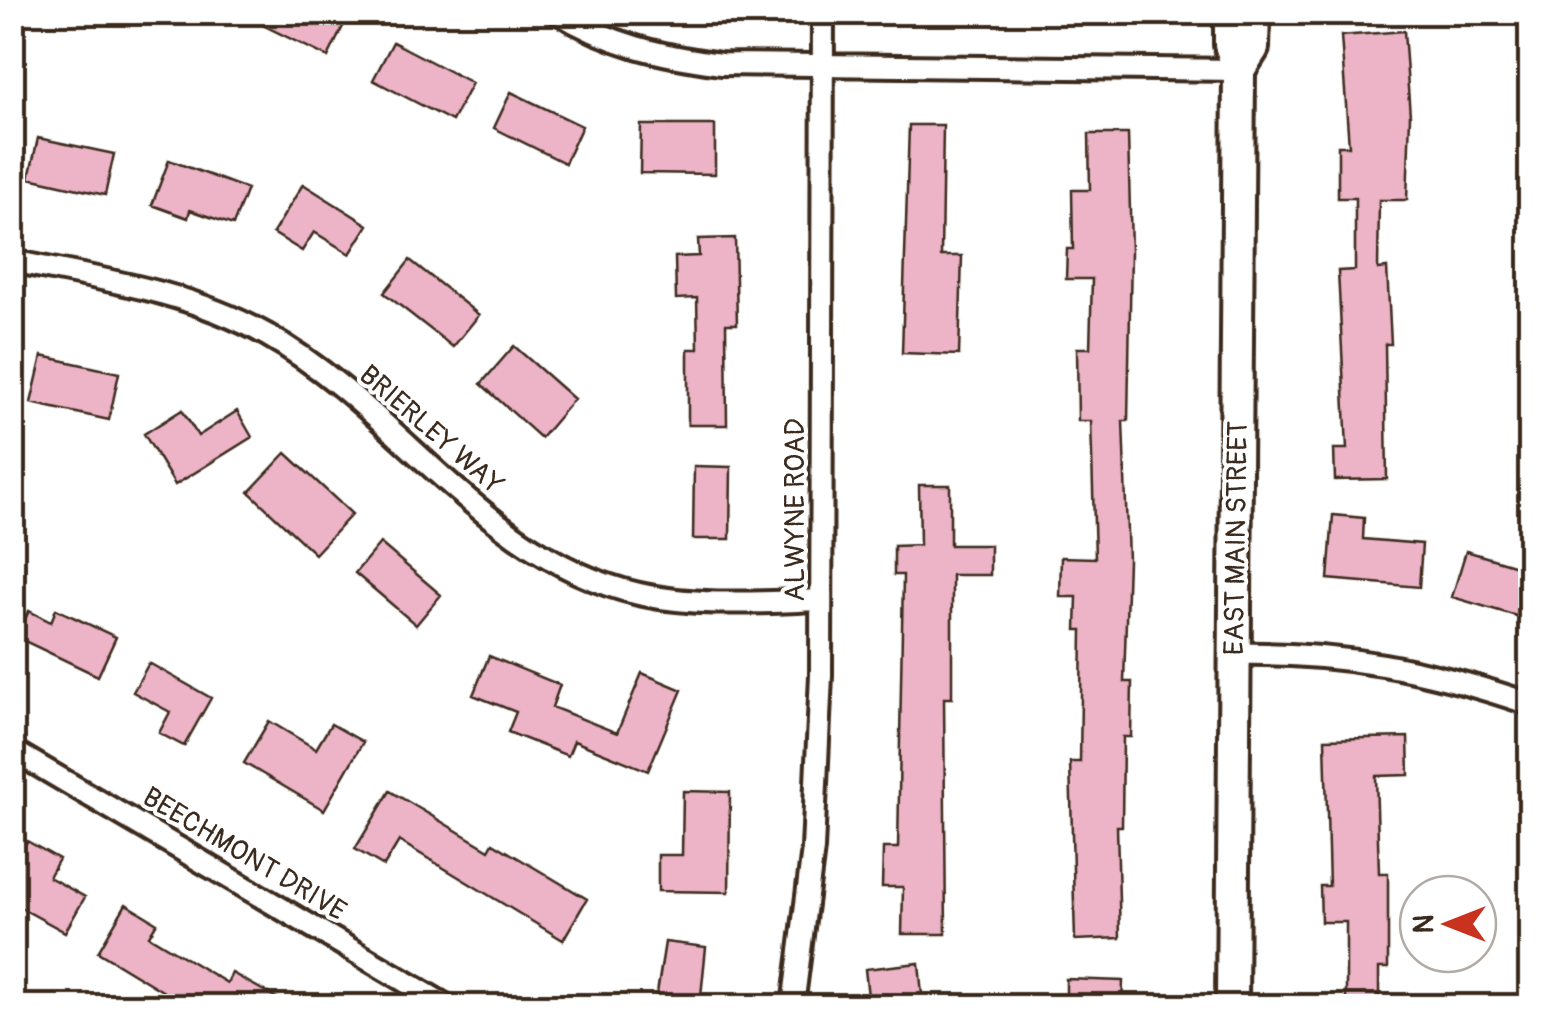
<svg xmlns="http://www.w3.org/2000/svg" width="1543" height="1019" viewBox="0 0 1543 1019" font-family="Pangolin,sans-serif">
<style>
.building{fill:#edb4c8;stroke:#3b2a1e;stroke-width:2.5}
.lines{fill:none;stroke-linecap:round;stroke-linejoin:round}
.minor-casing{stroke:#3b2a1e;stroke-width:28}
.secondary-casing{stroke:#3b2a1e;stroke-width:38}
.minor{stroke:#fff;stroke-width:20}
.secondary{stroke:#fff;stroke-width:30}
.labels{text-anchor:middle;stroke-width:8;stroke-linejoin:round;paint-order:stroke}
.street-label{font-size:28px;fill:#3b2a1e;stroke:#fff}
</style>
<rect width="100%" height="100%" fill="#fff"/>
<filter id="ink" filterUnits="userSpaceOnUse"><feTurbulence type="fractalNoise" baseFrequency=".01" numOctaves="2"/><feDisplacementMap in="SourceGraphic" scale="20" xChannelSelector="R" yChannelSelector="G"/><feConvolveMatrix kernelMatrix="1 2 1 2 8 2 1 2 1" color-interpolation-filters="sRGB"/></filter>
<g filter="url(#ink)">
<!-- building -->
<path class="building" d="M 236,12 L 350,12 L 328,57 Z
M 1404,31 L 1410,116 L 1407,200 L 1379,200 L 1378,269 L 1387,268 L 1391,344 L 1385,344 L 1387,479 L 1335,480 L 1334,449 L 1347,449 L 1338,271 L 1355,270 L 1355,198 L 1338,198 L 1338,146 L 1349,146 L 1341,36 Z
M 393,42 L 472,83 L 452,121 L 373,80 Z
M 511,92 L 582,126 L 565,163 L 494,128 Z
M 641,125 L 715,125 L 715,174 L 640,173 Z
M 909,125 L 943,125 L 941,256 L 962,256 L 959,355 L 902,353 Z
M 1089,134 L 1128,134 L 1131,251 L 1128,421 L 1123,421 L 1128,560 L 1124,682 L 1132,682 L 1131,737 L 1123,737 L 1122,826 L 1117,826 L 1120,938 L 1075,940 L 1070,762 L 1080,762 L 1082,630 L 1076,630 L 1077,597 L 1060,597 L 1061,557 L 1095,558 L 1091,421 L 1078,421 L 1077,348 L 1090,348 L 1092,279 L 1066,279 L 1067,249 L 1073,249 L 1072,190 L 1090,190 Z
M 38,138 L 114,154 L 105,195 L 29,178 Z
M 169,160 L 247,189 L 233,225 L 190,210 L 188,218 L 152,205 Z
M 303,184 L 368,225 L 350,254 L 314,232 L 302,251 L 273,233 Z
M 735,238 L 737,324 L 726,324 L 727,425 L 688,425 L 688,349 L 698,349 L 697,298 L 676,299 L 675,257 L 699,256 L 698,239 Z
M 410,260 L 479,315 L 453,347 L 384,293 Z
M 514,346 L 574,399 L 541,438 L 481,384 Z
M 42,356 L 119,373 L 109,420 L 31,403 Z
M 182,410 L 198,436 L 237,411 L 252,437 L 175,485 L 144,434 Z
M 286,453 L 352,514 L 315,554 L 249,492 Z
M 694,466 L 731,467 L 730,539 L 693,539 Z
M 919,485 L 950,485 L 950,545 L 990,545 L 990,575 L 952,575 L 952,698 L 944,698 L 946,934 L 902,934 L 903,887 L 882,887 L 883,848 L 898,848 L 903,575 L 894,575 L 894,546 L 920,545 Z
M 1333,515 L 1364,518 L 1363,539 L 1422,544 L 1419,587 L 1328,579 Z
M 380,543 L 441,595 L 416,625 L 355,573 Z
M 1466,551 L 1530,570 L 1530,620 L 1452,597 Z
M 56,609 L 116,637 L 98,676 L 16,637 L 29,611 L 51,622 Z
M 489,656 L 560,685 L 552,707 L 617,733 L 642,673 L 682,690 L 648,771 L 574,741 L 568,756 L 508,732 L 516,712 L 473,695 Z
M 149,663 L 211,698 L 184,746 L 159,733 L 170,712 L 133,692 Z
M 269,721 L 316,749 L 331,724 L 363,742 L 324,810 L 244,763 Z
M 1408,737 L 1409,775 L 1376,776 L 1379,873 L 1388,873 L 1388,968 L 1379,968 L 1379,1006 L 1346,1006 L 1346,922 L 1321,922 L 1320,886 L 1329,886 L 1325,739 Z
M 390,791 L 489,850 L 493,843 L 587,899 L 563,940 L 399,841 L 384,866 L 355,849 Z
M 683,791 L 730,792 L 729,892 L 658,891 L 658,855 L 682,855 Z
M 27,841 L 59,859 L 49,877 L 85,897 L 65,932 L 12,903 L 12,867 Z
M 126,904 L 157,923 L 149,936 L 227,983 L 232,973 L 291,1006 L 187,1006 L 98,952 Z
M 665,942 L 706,947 L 700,1006 L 655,1006 Z
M 919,963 L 923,1006 L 869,1006 L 865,969 Z
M 1066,979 L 1123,981 L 1122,1006 L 1066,1006 Z"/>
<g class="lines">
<!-- minor casing -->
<g class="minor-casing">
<path id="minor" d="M 557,12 C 608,44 662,56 721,64 L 1239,70
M 12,261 C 99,279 189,291 267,335 C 399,409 485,559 639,594 C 696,607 763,602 821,600
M 1234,654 C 1342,652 1428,669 1530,704
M 12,750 L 447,1006
M 793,1006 L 813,849 L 821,675 L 823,12"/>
</g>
<!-- secondary casing -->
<g class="secondary-casing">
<path id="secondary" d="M 1230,12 L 1230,45 L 1239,70 L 1232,1006
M 1239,70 L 1253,48 L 1254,12"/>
</g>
<!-- minor -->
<use href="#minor" class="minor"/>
<!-- secondary -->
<use href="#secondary" class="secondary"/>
</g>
</g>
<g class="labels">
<!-- street labels -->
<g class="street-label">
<text transform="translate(432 429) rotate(41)" y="10">BRIERLEY WAY</text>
<text transform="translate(794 510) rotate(-90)" y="10">ALWYNE ROAD</text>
<text transform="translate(1235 538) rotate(-89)" y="10">EAST MAIN STREET</text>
<text transform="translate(245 853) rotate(31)" y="10">BEECHMONT DRIVE</text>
</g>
</g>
<!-- margin -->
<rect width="1543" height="1019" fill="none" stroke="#fff" stroke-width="50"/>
<rect x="25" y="25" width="1493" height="969" fill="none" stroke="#3b2a1e" stroke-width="4" filter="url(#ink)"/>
<!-- north arrow -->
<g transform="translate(1448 924) rotate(270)"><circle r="48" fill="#ffffff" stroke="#b1aaa5" stroke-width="2.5"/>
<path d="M0-8L18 38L0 25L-18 38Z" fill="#c8321e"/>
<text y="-15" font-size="28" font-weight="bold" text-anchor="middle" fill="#3b2a1e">N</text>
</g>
</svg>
